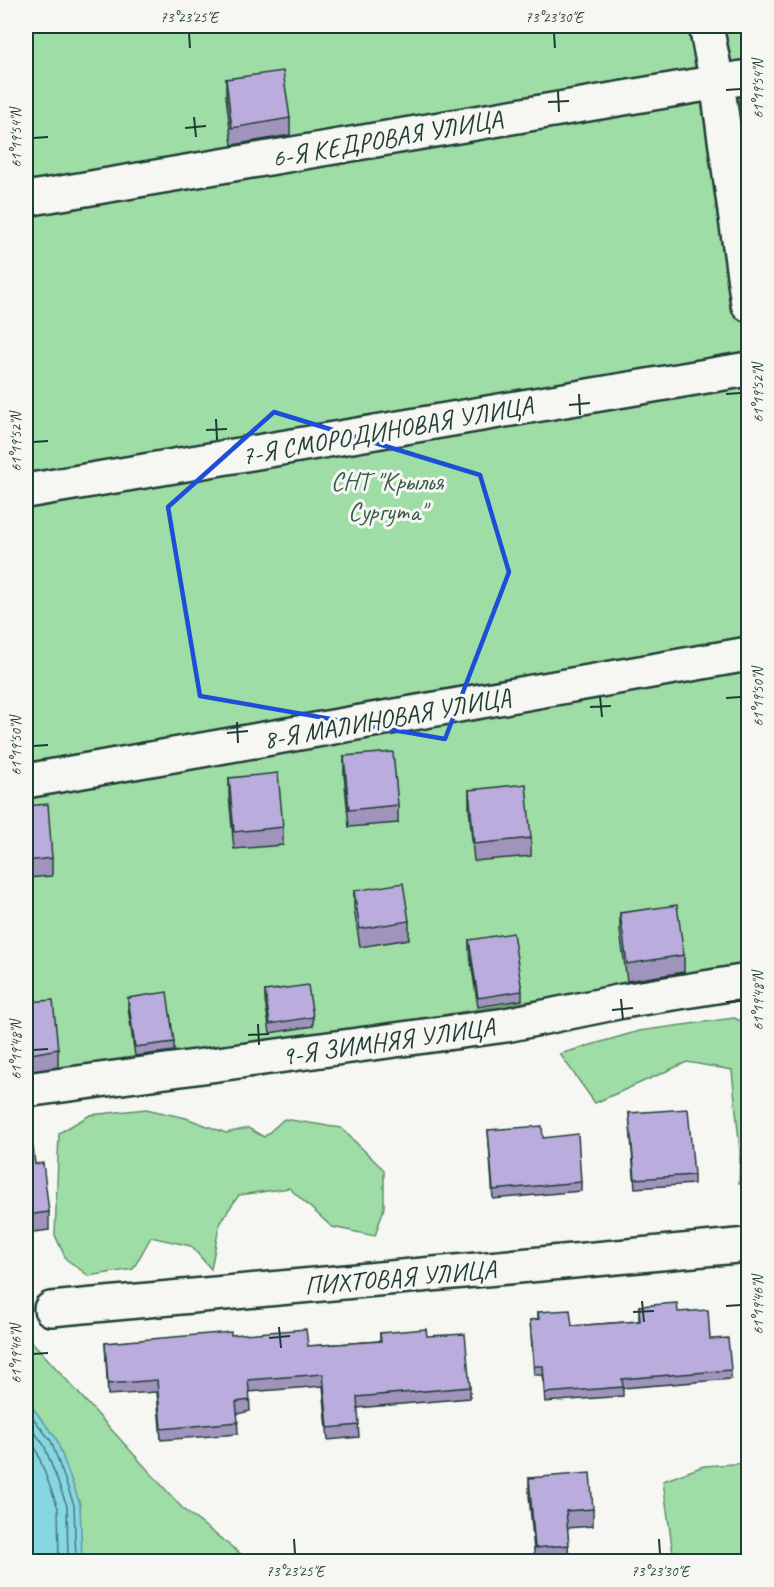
<svg xmlns="http://www.w3.org/2000/svg" width="774" height="1587" viewBox="0 0 774 1587" font-family="Caveat,sans-serif">
<style>
.green{fill:#9fdda6;stroke:#5f8d6d;stroke-width:1.5}
.water{fill:#87d7e2;stroke:#5d999c;stroke-width:1.5}
.lines{fill:none;stroke-linecap:round;stroke-linejoin:round}
.shore{stroke:#497b7a;stroke-width:1.5}
.minor-casing{stroke:#1f3d34;stroke-width:38}
.minor{stroke:#f6f6f2;stroke-width:33}
.wall{fill:#a094bd;stroke:#1f3d34;stroke-width:1.5}
.building{fill:#baacdc;stroke:#1f3d34;stroke-width:1.5}
.marked{fill:none;stroke:#1d4ed8;stroke-width:4.5;stroke-linejoin:round}
.ticks{fill:none;stroke:#1f3d34;stroke-width:2}
.labels{text-anchor:middle;stroke-width:6;stroke-linejoin:round;paint-order:stroke}
.street-label{font-size:26px;fill:#1f3d34;stroke:#f6f6f2}
.park-label{font-size:26px;fill:#395d4b;stroke:#f6f6f2}
.neatline{fill:none;stroke:#1f3d34;stroke-width:2}
.ticks-label{font-size:15px;text-anchor:middle;fill:#1f3d34}
</style>
<rect width="100%" height="100%" fill="#f6f6f2"/>
<filter id="ink" filterUnits="userSpaceOnUse"><feTurbulence type="fractalNoise" baseFrequency=".0167" numOctaves="2"/><feDisplacementMap in="SourceGraphic" scale="12" xChannelSelector="R" yChannelSelector="G"/><feConvolveMatrix kernelMatrix="1 2 1 2 8 2 1 2 1" color-interpolation-filters="sRGB"/></filter>
<g filter="url(#ink)">
<!-- green -->
<path class="green" d="M 26,26 L 748,26 L 748,966 L 286,1040 L 26,1077 Z
M 734,1018 L 748,1024 L 748,1186 L 739,1183 L 740,1152 L 732,1070 L 687,1062 L 595,1103 L 560,1054 L 639,1031 Z
M 146,1109 L 186,1118 L 226,1133 L 248,1128 L 264,1137 L 284,1119 L 341,1128 L 384,1170 L 384,1208 L 375,1236 L 332,1227 L 289,1188 L 239,1195 L 220,1222 L 211,1269 L 191,1246 L 151,1237 L 133,1269 L 89,1276 L 66,1259 L 55,1235 L 59,1133 L 90,1115 Z
M 26,1335 L 184,1510 L 250,1561 L 26,1562 Z
M 748,1463 L 748,1561 L 674,1561 L 663,1481 L 704,1466 Z"/>
<!-- water -->
<path class="water" d="M 26,1399 L 56,1438 L 80,1504 L 82,1561 L 26,1561 Z"/>
<g class="lines">
<!-- shore -->
<path class="shore" d="M 26,1409 L 51,1441 L 74,1505 L 76,1562
M 26,1421 L 44,1445 L 67,1506 L 68,1562
M 26,1435 L 36,1449 L 58,1508 L 59,1562"/>
<!-- minor casing -->
<g class="minor-casing">
<path id="minor" d="M 706,26 L 717,82 L 748,304
M 26,199 L 748,77
M 26,491 L 748,369
M 26,781 L 748,654
M 26,1090 L 506,1025 L 623,1001 L 748,981
M 51,1309 L 748,1245"/>
</g>
<!-- minor -->
<use href="#minor" class="minor"/>
</g>
<!-- wall -->
<path class="wall" d="M 226,79 L 290,118 L 290,135 L 232,145 L 226,96 Z
M 344,756 L 398,805 L 398,823 L 349,827 L 344,774 Z
M 229,778 L 283,827 L 283,845 L 234,849 L 229,795 Z
M 469,790 L 531,838 L 531,856 L 474,861 L 469,808 Z
M 26,806 L 52,858 L 52,876 L 26,878 Z
M 354,891 L 409,921 L 409,939 L 360,947 L 354,908 Z
M 620,913 L 684,955 L 684,972 L 627,981 L 620,931 Z
M 469,940 L 522,991 L 522,1000 L 478,1007 L 469,949 Z
M 265,991 L 313,1017 L 313,1026 L 270,1033 L 265,1000 Z
M 128,998 L 174,1042 L 174,1051 L 135,1056 L 128,1007 Z
M 26,1002 L 58,1049 L 58,1067 L 26,1072 Z
M 629,1113 L 694,1175 L 694,1184 L 635,1188 Z
M 488,1130 L 543,1138 L 581,1182 L 581,1191 L 493,1199 Z
M 26,1148 L 49,1212 L 49,1230 L 26,1233 Z
M 639,1306 L 678,1312 L 710,1339 L 731,1370 L 731,1379 L 623,1388 L 623,1396 L 545,1402 L 543,1375 L 534,1375 L 530,1320 L 538,1319 L 538,1312 L 572,1326 L 639,1321 Z
M 380,1333 L 427,1336 L 470,1387 L 470,1398 L 357,1408 L 359,1437 L 328,1440 L 323,1386 L 249,1392 L 250,1411 L 237,1414 L 238,1434 L 161,1440 L 157,1392 L 108,1395 L 105,1343 L 231,1335 L 308,1346 L 380,1341 Z
M 529,1478 L 593,1509 L 593,1526 L 567,1528 L 569,1562 L 535,1562 L 529,1495 Z"/>
<!-- building -->
<path class="building" d="M 283,71 L 290,118 L 232,128 L 226,79 Z
M 393,752 L 398,805 L 349,810 L 344,756 Z
M 278,773 L 283,827 L 234,832 L 229,778 Z
M 526,784 L 531,838 L 474,844 L 469,790 Z
M 48,804 L 52,858 L 26,861 L 26,806 Z
M 403,883 L 409,921 L 360,929 L 354,891 Z
M 677,905 L 684,955 L 627,964 L 620,913 Z
M 513,933 L 522,991 L 478,998 L 469,940 Z
M 308,985 L 313,1017 L 270,1024 L 265,991 Z
M 167,992 L 174,1042 L 135,1047 L 128,998 Z
M 53,1000 L 58,1049 L 26,1055 L 26,1002 Z
M 688,1109 L 694,1175 L 635,1179 L 629,1113 Z
M 542,1126 L 543,1138 L 578,1134 L 581,1182 L 493,1190 L 488,1130 Z
M 33,1147 L 35,1164 L 43,1163 L 49,1212 L 26,1215 L 26,1148 Z
M 677,1303 L 678,1312 L 708,1310 L 710,1339 L 728,1338 L 731,1370 L 622,1379 L 623,1387 L 545,1393 L 543,1366 L 534,1366 L 530,1320 L 539,1319 L 538,1312 L 570,1310 L 572,1326 L 640,1321 L 639,1306 Z
M 306,1329 L 308,1346 L 381,1341 L 380,1333 L 426,1329 L 427,1336 L 465,1334 L 470,1387 L 357,1397 L 359,1425 L 328,1428 L 323,1374 L 248,1380 L 250,1400 L 236,1402 L 238,1422 L 161,1429 L 157,1380 L 108,1384 L 105,1343 L 231,1332 L 231,1335 Z
M 590,1473 L 593,1509 L 566,1511 L 569,1545 L 535,1548 L 529,1478 Z"/>
</g>
<!-- marked area -->
<path class="marked" d="M 274,412 L 480,475 L 509,572 L 445,739 L 200,696 L 168,507 Z"/>
<!-- ticks -->
<path class="ticks" d="M 189,33 L 190,48M 554,33 L 555,48M 726,90 L 741,89M 558,91 L 559,112M 548,102 L 569,101M 194,117 L 196,137M 185,128 L 206,126M 33,138 L 48,137M 579,394 L 580,415M 726,394 L 741,393M 569,405 L 590,403M 216,419 L 217,440M 206,430 L 227,429M 33,442 L 48,441M 600,696 L 602,717M 726,698 L 741,697M 590,707 L 611,706M 237,722 L 238,743M 227,733 L 248,731M 33,746 L 48,745M 621,999 L 623,1020M 726,1002 L 741,1001M 612,1010 L 633,1008M 258,1024 L 259,1045M 248,1035 L 269,1034M 33,1050 L 48,1049M 642,1301 L 644,1322M 726,1306 L 741,1305M 633,1312 L 654,1311M 279,1327 L 281,1348M 269,1338 L 290,1336M 33,1354 L 48,1353M 294,1539 L 295,1554M 659,1539 L 660,1554"/>
<g class="labels">
<!-- street labels -->
<g class="street-label">
<text transform="translate(387 138) rotate(-10)" y="9">6-Я КЕДРОВАЯ УЛИЦА</text>
<text transform="translate(387 430) rotate(-10)" y="9">7-Я СМОРОДИНОВАЯ УЛИЦА</text>
<text transform="translate(387 718) rotate(-10)" y="9">8-Я МАЛИНОВАЯ УЛИЦА</text>
<text transform="translate(388 1041) rotate(-8)" y="9">9-Я ЗИМНЯЯ УЛИЦА</text>
<text transform="translate(400 1277) rotate(-5)" y="9">ПИХТОВАЯ УЛИЦА</text>
</g>
<!-- park labels -->
<g class="park-label">
<text x="387" y="490">CНТ "Крылья<tspan x="387" dy="30">Сургута"</tspan></text>
</g>
</g>
<!-- margin -->
<rect width="774" height="1587" fill="none" stroke="#f6f6f2" stroke-width="66"/>
<rect x="33" y="33" width="708" height="1521" class="neatline"/>
<g class="ticks-label">
<text x="189" y="22">73°23'25"E</text>
<text x="554" y="22">73°23'30"E</text>
<text transform="translate(758 89) rotate(-90)" y="5">61°19'54"N</text>
<text transform="translate(16 138) rotate(-90)" y="5">61°19'54"N</text>
<text transform="translate(758 393) rotate(-90)" y="5">61°19'52"N</text>
<text transform="translate(16 442) rotate(-90)" y="5">61°19'52"N</text>
<text transform="translate(758 697) rotate(-90)" y="5">61°19'50"N</text>
<text transform="translate(16 746) rotate(-90)" y="5">61°19'50"N</text>
<text transform="translate(758 1001) rotate(-90)" y="5">61°19'48"N</text>
<text transform="translate(16 1050) rotate(-90)" y="5">61°19'48"N</text>
<text transform="translate(758 1305) rotate(-90)" y="5">61°19'46"N</text>
<text transform="translate(16 1354) rotate(-90)" y="5">61°19'46"N</text>
<text x="295" y="1576">73°23'25"E</text>
<text x="660" y="1576">73°23'30"E</text>
</g>
</svg>
